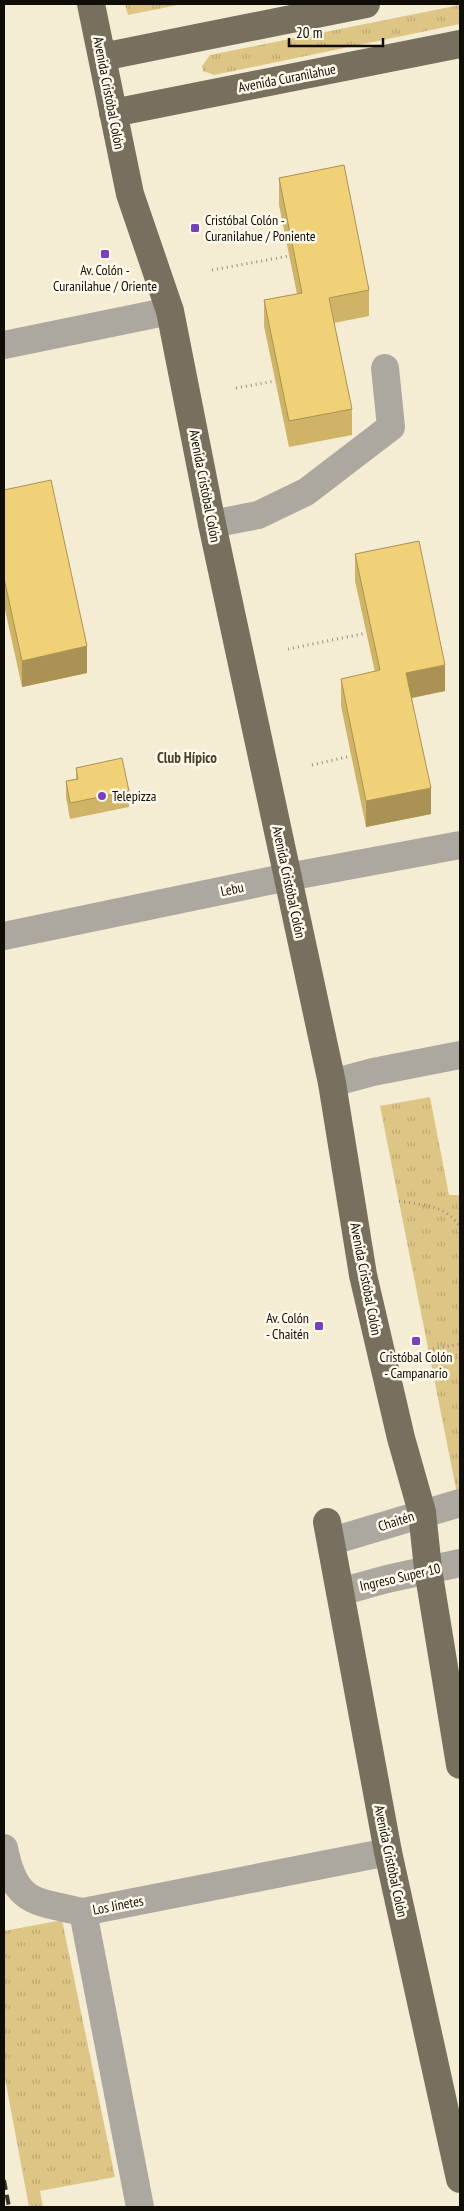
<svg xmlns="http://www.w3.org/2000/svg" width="464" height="2211" viewBox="0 0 464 2211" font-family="'PT Sans Narrow',sans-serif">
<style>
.grass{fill:url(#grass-tufts)}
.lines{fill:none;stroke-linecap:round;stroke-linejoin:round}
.path{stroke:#948e7d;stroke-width:3;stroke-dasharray:1 4;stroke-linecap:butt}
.minor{stroke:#aca89f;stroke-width:28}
.major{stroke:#77705e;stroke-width:28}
.rail{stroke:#3b372d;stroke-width:4;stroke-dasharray:10 5;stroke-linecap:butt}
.wall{fill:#cfb467}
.shaded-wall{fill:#a99254}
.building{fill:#f1d178;stroke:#a99254}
.poi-dot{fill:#7542b9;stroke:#fff9eb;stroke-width:2}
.labels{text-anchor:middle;stroke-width:5;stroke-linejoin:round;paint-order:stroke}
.street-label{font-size:14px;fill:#100d06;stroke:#fff9eb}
.poi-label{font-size:14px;fill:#100d06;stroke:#fff9eb;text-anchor:start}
.neighbourhood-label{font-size:15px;font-weight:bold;fill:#463f2c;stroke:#fff9eb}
</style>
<defs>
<pattern id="grass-tufts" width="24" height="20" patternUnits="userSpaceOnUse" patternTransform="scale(1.25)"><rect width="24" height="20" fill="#ddc585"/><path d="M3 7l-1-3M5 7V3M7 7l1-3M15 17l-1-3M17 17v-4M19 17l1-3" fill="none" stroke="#bda871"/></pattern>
</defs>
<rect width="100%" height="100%" fill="#f5ecd4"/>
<!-- grass -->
<path class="grass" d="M 125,4 L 183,4 L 128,15 Z
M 460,5 L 460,24 L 214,75 L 203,71 L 202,66 L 210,55 Z
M 430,1097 L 449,1195 L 460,1195 L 460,1498 L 458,1499 L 380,1106 Z
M 62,1920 L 115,2177 L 40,2191 L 43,2207 L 29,2207 L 4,2073 L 4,1931 Z"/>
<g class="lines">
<!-- path -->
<path class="path" d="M 212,270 L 289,256
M 236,388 L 275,381
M 288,649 L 366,633
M 312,765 L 351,756
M 399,1201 C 423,1205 446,1205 460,1227
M 428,1350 L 460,1344"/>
<!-- minor -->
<path class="minor" d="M 4,345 L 170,311
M 212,524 L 258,515 L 306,492 L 391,427 L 385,368
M 4,936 L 288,877 L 460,845
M 332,1083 L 373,1072 L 460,1055
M 332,1541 L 460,1503
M 340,1592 L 387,1579 L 460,1563
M 4,1848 C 15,1904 34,1901 83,1912 L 388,1852
M 83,1912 L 140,2207"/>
<!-- major -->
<path class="major" d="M 91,4 L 130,194 L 170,311 L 212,524 L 332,1083 L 363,1275 L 401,1438 L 422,1512 L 428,1569 L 460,1765
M 102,57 L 366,4
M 113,113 L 460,44
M 327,1522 L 388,1852 L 460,2179"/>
<!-- rail -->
<path class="rail" d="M 4,2180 L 9,2207"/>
</g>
<!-- wall -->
<path class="wall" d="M 279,178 L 369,290 L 369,316 L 334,323 L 352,409 L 352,435 L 289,447 L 264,326 L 264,300 L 297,294 L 279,205 Z
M 4,490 L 87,673 L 22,687 L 4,605 Z
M 355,554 L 445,691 L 412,698 L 431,814 L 366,827 L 341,706 L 341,679 L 375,672 L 355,581 Z
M 76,768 L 129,791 L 129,807 L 70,819 L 66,797 L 66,781 L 76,779 Z"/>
<!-- shaded-wall -->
<path class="shaded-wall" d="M 87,646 L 87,673 L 22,687 L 22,661 Z
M 445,665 L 445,691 L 406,699 L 406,673 Z
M 431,788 L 431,814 L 366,827 L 366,801 Z"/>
<!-- building -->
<path class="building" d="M 344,165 L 369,290 L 329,298 L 352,409 L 289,421 L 264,300 L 302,293 L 279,178 Z
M 51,480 L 87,646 L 22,661 L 4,578 L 4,490 Z
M 419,541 L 445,665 L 406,673 L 431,788 L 366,801 L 341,679 L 380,670 L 355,554 Z
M 122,758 L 129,791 L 70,803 L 66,781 L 78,779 L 76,768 Z"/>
<!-- markers -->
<g class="poi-dot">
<rect x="190" y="223" width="10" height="10" rx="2.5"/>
<rect x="100" y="249" width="10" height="10" rx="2.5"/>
<circle cx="102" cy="796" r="5"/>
<rect x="314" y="1321" width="10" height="10" rx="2.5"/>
<rect x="411" y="1336" width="10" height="10" rx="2.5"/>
</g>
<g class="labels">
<!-- street labels -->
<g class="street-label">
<text transform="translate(287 78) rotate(-11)" y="5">Avenida Curanilahue</text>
<text transform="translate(109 93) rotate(79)" y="5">Avenida Cristóbal Colón</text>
<text transform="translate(205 486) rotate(79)" y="5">Avenida Cristóbal Colón</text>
<text transform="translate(289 882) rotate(78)" y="5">Avenida Cristóbal Colón</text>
<text transform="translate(232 889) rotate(-12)" y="5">Lebu</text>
<text transform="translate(366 1279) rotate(79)" y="5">Avenida Cristóbal Colón</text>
<text transform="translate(396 1521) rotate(-18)" y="5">Chaitén</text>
<text transform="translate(400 1577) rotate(-13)" y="5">Ingreso Super 10</text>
<text transform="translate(391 1861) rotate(78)" y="5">Avenida Cristóbal Colón</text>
<text transform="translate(118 1905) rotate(-11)" y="5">Los Jinetes</text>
</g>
<!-- poi labels -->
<g class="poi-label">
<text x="205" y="225">Cristóbal Colón -<tspan x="205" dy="16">Curanilahue / Poniente</tspan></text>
<text x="105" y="275" text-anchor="middle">Av. Colón -<tspan x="105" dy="16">Curanilahue / Oriente</tspan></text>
<text x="112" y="801">Telepizza</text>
<text x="309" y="1323" text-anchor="end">Av. Colón<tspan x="309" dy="16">- Chaitén</tspan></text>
<text x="416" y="1362" text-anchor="middle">Cristóbal Colón<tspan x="416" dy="16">- Campanario</tspan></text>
</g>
<!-- neighbourhood labels -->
<g class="neighbourhood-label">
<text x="187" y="763">Club Hípico</text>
</g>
</g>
<!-- border -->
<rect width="464" height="2211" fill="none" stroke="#100d06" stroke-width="10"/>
<!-- scale -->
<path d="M289 38v8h94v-8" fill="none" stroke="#100d06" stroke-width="2.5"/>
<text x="296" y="38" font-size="15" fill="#100d06" stroke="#fff9eb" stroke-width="4" paint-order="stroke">20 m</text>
</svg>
